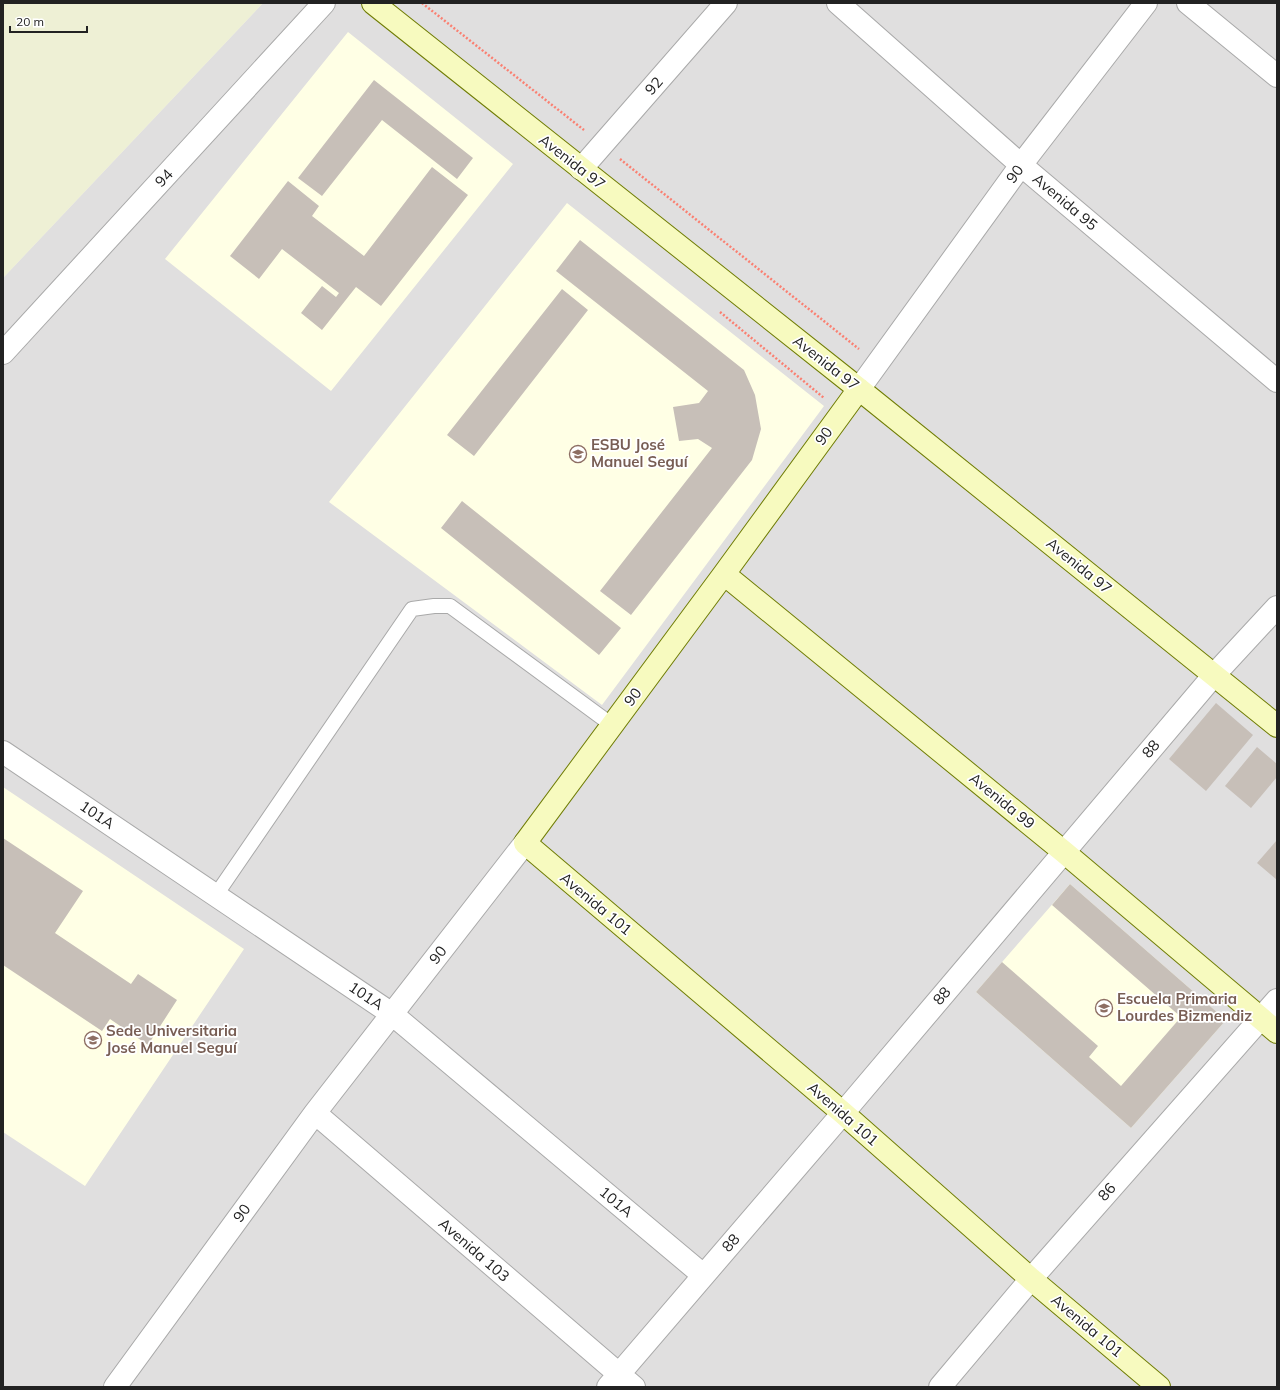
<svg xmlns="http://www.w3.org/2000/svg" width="1280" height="1390" viewBox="0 0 1280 1390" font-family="Mulish,sans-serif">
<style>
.residential{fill:#e0dfdf}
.education{fill:#ffffe5}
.farmland{fill:#eef0d5}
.building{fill:#c7bfb8}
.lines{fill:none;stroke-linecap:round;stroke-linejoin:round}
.lane-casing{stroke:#a9a9a9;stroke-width:16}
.street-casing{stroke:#a9a9a9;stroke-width:24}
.secondary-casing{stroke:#707d05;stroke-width:24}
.path{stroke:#fa8072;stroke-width:2.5;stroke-dasharray:2 2;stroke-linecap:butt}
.lane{stroke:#fff;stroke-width:14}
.street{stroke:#fff;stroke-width:22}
.secondary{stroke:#f7fabf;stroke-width:22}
.labels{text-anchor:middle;stroke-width:3.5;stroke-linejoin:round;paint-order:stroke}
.street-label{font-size:15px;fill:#222;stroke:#fff}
.education-label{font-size:15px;font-weight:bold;fill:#785e54;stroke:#fff;text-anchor:start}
</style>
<rect width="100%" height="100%" fill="#f2efe9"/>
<!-- residential -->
<path class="residential" d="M 263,3 L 1277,3 L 1277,1387 L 3,1387 L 3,278 Z"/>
<!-- education -->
<path class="education" d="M 348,32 L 513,164 L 331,391 L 165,259 Z
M 567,203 L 824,406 L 602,705 L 329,502 Z
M 3,787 L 244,949 L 85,1186 L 3,1132 Z
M 1070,884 L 1226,1020 L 1131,1128 L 976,992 Z"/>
<!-- farmland -->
<path class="farmland" d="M 3,3 L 263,3 L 3,278 Z"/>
<!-- building -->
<path class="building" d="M 374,80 L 473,158 L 457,179 L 382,120 L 322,196 L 298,178 Z
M 432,167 L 468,195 L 381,306 L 356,287 L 322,330 L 301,313 L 322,286 L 336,297 L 339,293 L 282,249 L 259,279 L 230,256 L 288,181 L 319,206 L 312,216 L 364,256 Z
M 580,240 L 744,370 L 755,395 L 761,429 L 752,460 L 631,615 L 600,591 L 712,448 L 698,439 L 679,441 L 673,407 L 699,403 L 708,391 L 556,271 Z
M 562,289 L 588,310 L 474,456 L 447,435 Z
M 462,501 L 621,628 L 599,655 L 441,528 Z
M 1216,703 L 1253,735 L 1206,791 L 1169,759 Z
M 1257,747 L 1277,764 L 1277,777 L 1251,808 L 1225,786 Z
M 3,838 L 83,891 L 55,933 L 131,984 L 138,974 L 177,1000 L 148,1045 L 110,1019 L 102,1031 L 3,965 Z
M 1277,840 L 1277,880 L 1257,863 Z
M 1070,884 L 1226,1020 L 1131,1128 L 976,992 L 1002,962 L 1098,1046 L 1089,1057 L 1121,1086 L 1181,1017 L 1052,905 Z"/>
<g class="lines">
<!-- lane casing -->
<g class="lane-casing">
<path id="lane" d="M 216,895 L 412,609 L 434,606 L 450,606 L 612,725"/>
</g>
<!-- street casing -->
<g class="street-casing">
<path id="street" d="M 838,3 L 1021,165 L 1277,381
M 1188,3 L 1277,76
M 581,169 L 726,3
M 3,353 L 324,3
M 859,389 L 1021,165 L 1146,3
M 3,752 L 392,1014 L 703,1275
M 315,1113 L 634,1387
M 115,1387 L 315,1113 L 525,843
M 608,1387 L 843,1113 L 1214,675 L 1277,607
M 940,1387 L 1031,1279 L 1277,1000"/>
</g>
<!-- secondary casing -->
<g class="secondary-casing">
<path id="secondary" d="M 373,3 L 859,389 L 1277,726
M 859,389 L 724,574 L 525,843 L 843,1113 L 1031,1279 L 1159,1387
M 724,574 L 1064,852 L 1277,1032"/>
</g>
<!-- path -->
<path class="path" d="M 422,3 L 584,130
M 620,159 L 859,349
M 720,312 L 824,398"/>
<!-- lane -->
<use href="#lane" class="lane"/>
<!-- street -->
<use href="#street" class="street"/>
<!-- secondary -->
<use href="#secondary" class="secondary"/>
</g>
<!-- icons -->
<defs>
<g id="school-ring" transform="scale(0.9)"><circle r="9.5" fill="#fff" stroke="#8d6e63" stroke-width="1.5"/><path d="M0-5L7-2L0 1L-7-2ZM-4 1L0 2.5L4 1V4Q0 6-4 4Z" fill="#8d6e63"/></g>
<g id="university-ring" transform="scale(0.9)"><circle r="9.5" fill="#fff" stroke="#8d6e63" stroke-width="1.5"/><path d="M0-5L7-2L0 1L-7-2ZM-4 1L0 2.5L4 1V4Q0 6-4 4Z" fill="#8d6e63"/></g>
</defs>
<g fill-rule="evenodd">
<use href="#school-ring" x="578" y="454"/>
<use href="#school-ring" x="1104" y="1008"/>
<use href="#university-ring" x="93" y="1040"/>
</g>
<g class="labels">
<!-- street labels -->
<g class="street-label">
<text transform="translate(654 86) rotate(-49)" y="5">92</text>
<text transform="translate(572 162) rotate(38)" y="5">Avenida 97</text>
<text transform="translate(1015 174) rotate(-54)" y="5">90</text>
<text transform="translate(164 178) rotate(-47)" y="5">94</text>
<text transform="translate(1065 202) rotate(40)" y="5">Avenida 95</text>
<text transform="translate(826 363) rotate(38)" y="5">Avenida 97</text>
<text transform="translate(824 436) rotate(-54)" y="5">90</text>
<text transform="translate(1079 566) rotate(39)" y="5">Avenida 97</text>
<text transform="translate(633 697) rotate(-53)" y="5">90</text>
<text transform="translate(1151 749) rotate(-50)" y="5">88</text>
<text transform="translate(1002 801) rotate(39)" y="5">Avenida 99</text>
<text transform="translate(97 815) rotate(34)" y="5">101A</text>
<text transform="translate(596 904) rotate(40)" y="5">Avenida 101</text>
<text transform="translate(438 955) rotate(-52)" y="5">90</text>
<text transform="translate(366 996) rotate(34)" y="5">101A</text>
<text transform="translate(942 996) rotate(-50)" y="5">88</text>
<text transform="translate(843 1114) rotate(41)" y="5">Avenida 101</text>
<text transform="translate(1107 1192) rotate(-49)" y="5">86</text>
<text transform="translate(616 1202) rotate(40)" y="5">101A</text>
<text transform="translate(242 1213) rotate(-54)" y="5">90</text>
<text transform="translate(731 1243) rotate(-49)" y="5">88</text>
<text transform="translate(474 1250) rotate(41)" y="5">Avenida 103</text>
<text transform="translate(1087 1326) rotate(40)" y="5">Avenida 101</text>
</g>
<!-- education labels -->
<g class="education-label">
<text x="591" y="450">ESBU José<tspan x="591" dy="17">Manuel Seguí</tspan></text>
<text x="1117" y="1004">Escuela Primaria<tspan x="1117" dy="17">Lourdes Bizmendiz</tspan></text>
<text x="106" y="1036">Sede Universitaria<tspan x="106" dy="17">José Manuel Seguí</tspan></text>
</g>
</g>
<!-- border -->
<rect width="1280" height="1390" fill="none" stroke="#222222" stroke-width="8"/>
<!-- scale -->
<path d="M10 26v6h77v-6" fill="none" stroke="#222222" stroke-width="2"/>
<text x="16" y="26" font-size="12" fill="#222222" stroke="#ffffff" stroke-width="3" paint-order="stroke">20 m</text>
</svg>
